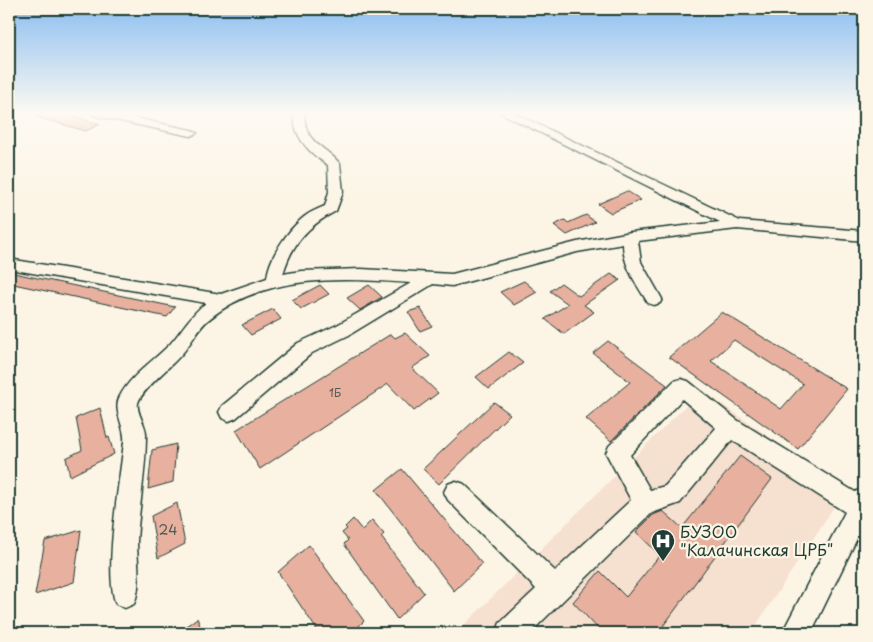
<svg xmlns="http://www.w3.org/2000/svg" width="873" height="642" viewBox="0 0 873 642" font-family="'Playpen Sans',sans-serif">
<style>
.built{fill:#f6e0d0}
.building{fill:#e8b09f;stroke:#1f3d34;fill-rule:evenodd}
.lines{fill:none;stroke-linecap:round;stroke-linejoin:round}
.minor-casing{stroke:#1f3d34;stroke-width:3}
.minor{fill:#fcf5e5;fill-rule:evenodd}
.labels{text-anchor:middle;stroke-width:4.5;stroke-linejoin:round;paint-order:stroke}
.number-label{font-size:11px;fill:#515a4f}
.near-number-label{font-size:14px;fill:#515a4f}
.near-poi-label{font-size:16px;fill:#1f3d34;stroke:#fcf5e5;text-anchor:start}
</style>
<rect width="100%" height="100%" fill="#fcf5e5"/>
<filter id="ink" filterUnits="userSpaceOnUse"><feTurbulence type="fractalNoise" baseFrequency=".02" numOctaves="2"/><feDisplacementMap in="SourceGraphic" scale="10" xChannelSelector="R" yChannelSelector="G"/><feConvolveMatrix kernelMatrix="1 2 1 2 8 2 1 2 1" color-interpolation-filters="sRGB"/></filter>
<g filter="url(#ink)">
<!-- built -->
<path class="built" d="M 702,390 L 845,490 L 751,633 L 456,633 Z"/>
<!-- building -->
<path class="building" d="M 36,113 L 63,113 L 100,124 L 86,131 L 36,117 Z
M 627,191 L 641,200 L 611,213 L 598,204 Z
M 586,215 L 595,222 L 567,235 L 554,225 L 565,220 L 568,223 Z
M 9,272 L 175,307 L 167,317 L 9,283 Z
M 611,274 L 620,280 L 584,305 L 594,312 L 564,334 L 545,319 L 568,304 L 550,291 L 561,283 L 579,296 Z
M 524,281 L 537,292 L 514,305 L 500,292 Z
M 320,285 L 329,294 L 301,309 L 292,300 Z
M 369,285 L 382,297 L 360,310 L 347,298 Z
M 420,308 L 432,326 L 420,331 L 408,312 Z
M 273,309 L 281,319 L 251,335 L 242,325 Z
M 722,312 L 847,389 L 798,449 L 669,357 ZM 734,340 L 803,384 L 781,409 L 711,361 Z
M 405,333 L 430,356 L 412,368 L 438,393 L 414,411 L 388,384 L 260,469 L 236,430 L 391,334 L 395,338 Z
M 608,341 L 667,385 L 611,441 L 586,419 L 630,382 L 593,353 Z
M 509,352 L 523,363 L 489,389 L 476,377 Z
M 494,402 L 510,414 L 439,484 L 423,469 Z
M 100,408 L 107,438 L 109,437 L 114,454 L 70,476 L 66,458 L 82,450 L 76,418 Z
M 176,444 L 173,482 L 148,489 L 152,450 Z
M 740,456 L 772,479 L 658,633 L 602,633 L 573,602 L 600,571 L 626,597 L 660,555 L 636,532 L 653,515 L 663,511 L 682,528 Z
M 402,469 L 482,564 L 454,591 L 376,490 Z
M 177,503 L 185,544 L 158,558 L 151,516 Z
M 353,519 L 362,530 L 372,520 L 384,534 L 381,537 L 424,593 L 397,619 L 344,544 L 348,540 L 342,533 L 347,529 L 345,527 Z
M 81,530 L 74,582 L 35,595 L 45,541 Z
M 309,545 L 364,621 L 352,633 L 319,633 L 278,572 Z
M 197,618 L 203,633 L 177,633 Z"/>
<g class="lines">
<!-- minor casing -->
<g class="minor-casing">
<path id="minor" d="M 91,113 L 111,113 L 191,130 L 197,133 L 191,136 L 96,116 Z
M 294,113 L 304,113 C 305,146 324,144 340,164 L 343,192 L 336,211 C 308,226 292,243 283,274 L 301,271 L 361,269 L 452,274 L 577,242 L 631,232 L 720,222 L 501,113 L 514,113 L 740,221 L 864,231 L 864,241 L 737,229 L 638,241 L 641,262 L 662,299 L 660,303 L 654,305 L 648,303 C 637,285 623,266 623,244 L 577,252 L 452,286 L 433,284 L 349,335 L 312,353 L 236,418 L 229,421 L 222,418 L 219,412 L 222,406 L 298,343 L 337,325 L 411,283 C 343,278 264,273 208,320 C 196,330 190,347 178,358 C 169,368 141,391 138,403 C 136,414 147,425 146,436 C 146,471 139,506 137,541 C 137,562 142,585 134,604 L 125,608 L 116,604 C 103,573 120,479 124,442 C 126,428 113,412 119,398 C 130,375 154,361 171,343 C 183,329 191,314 206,303 L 9,269 L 9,259 L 221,294 L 267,278 C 269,257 288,230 304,217 C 310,212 318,209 325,206 L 329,192 L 328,165 C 309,153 293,137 294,113 Z
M 681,379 L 688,381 L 737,420 L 855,492 L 864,487 L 864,524 L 811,633 L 782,633 L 845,512 L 732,440 L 680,503 L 652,513 L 530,633 L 496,633 L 500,623 L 536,589 L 448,500 L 444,492 L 448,484 L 456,481 L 464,484 L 555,571 L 631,500 L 606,453 L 609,446 L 674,381 ZM 682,399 L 716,428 L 665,486 L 650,490 L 630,455 Z"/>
</g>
<!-- minor -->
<use href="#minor" class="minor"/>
</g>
</g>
<!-- sky -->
<linearGradient id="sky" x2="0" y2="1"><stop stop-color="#8bbef0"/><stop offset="0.56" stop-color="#fefaf3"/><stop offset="1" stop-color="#fefaf3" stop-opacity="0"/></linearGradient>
<rect width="873" height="203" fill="url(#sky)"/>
<!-- icons -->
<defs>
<g id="hospital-pin" transform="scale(1.25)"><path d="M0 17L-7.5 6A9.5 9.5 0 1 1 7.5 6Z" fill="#1f3d34" stroke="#fcf5e5"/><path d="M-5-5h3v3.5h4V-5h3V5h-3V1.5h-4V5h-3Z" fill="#fff"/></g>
</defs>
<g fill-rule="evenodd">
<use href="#hospital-pin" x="663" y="541"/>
</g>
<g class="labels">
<!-- number labels -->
<g class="number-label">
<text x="335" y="397">1Б</text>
</g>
<!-- near-number labels -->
<g class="near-number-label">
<text x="168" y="535">24</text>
</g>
<!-- near-poi labels -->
<g class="near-poi-label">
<text x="680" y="538">БУЗОО<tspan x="680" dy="18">"Калачинская ЦРБ"</tspan></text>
</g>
</g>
<!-- margin -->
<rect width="873" height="642" fill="none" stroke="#fcf5e5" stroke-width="30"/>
<rect x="15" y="15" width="843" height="612" fill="none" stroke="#1f3d34" stroke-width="2" filter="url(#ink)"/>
</svg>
